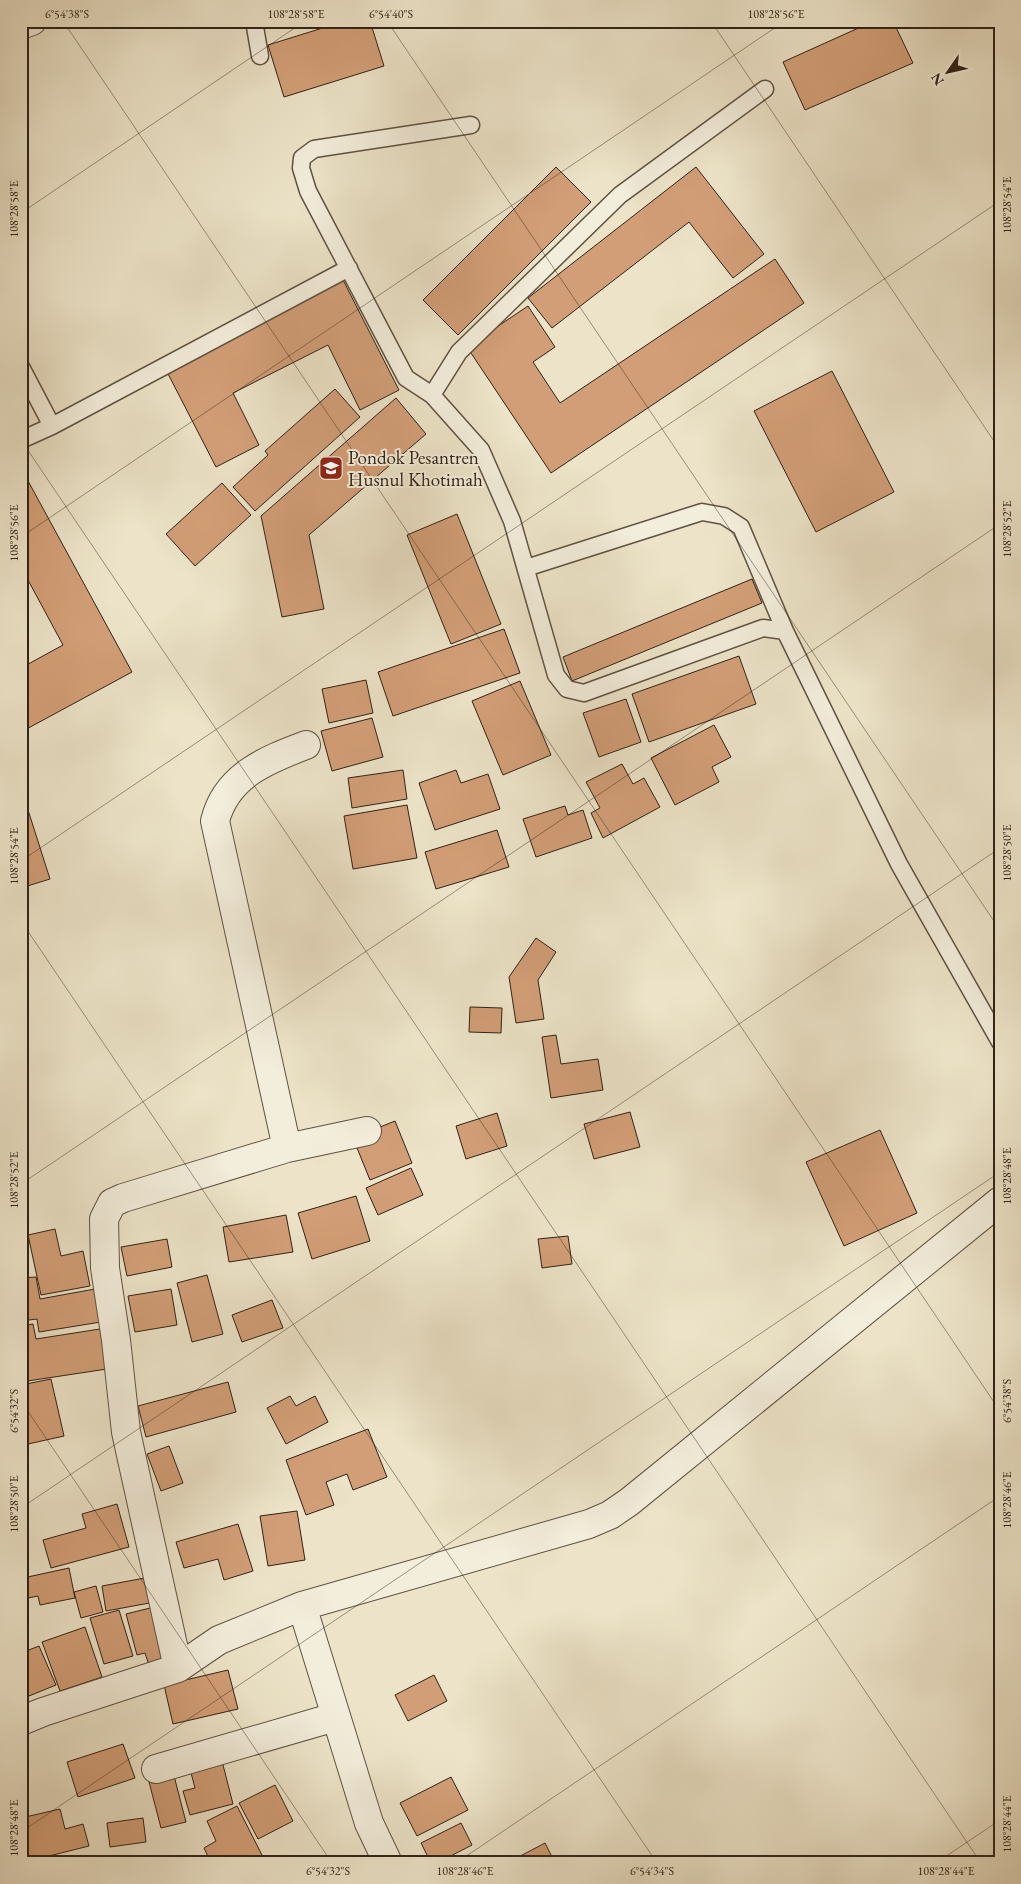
<svg xmlns="http://www.w3.org/2000/svg" width="1021" height="1884" viewBox="0 0 1021 1884" font-family="'EB Garamond',serif">
<style>
.building{fill:#d29e77;stroke:#302216}
.lines{fill:none;stroke-linecap:round;stroke-linejoin:round}
.service-casing{stroke:#5f5242;stroke-width:19}
.minor-casing{stroke:#5f5242;stroke-width:30}
.service{stroke:#f3eddb;stroke-width:16}
.minor{stroke:#f3eddb;stroke-width:28}
.ticks{fill:none;stroke:#302216;stroke-width:1;stroke-opacity:0.45}
.labels{text-anchor:middle;stroke-width:4;stroke-linejoin:round;paint-order:stroke}
.poi-label{font-size:19px;fill:#302216;stroke:#f3eddb;text-anchor:start}
.neatline{fill:none;stroke:#302216;stroke-width:2}
.ticks-label{font-size:12px;text-anchor:middle;fill:#302216}
</style>
<rect width="100%" height="100%" fill="#ece3c8"/>
<filter id="stains"><feTurbulence type="fractalNoise" baseFrequency=".004" numOctaves="4"/><feColorMatrix values="0 0 0 0 .2 0 0 0 0 .09 0 0 0 0 .02 0 0 0 .5 -.17"/></filter>
<radialGradient id="worn" r=".72"><stop offset=".6" stop-color="#630" stop-opacity="0"/><stop offset="1" stop-color="#630" stop-opacity=".3"/></radialGradient>
<!-- building -->
<path class="building" d="M 345,21 L 370,21 L 384,66 L 284,97 L 268,45 Z
M 874,21 L 893,21 L 913,63 L 805,110 L 783,62 Z
M 556,167 L 591,202 L 458,335 L 423,300 Z
M 696,167 L 764,254 L 733,278 L 689,222 L 552,328 L 528,298 Z
M 775,259 L 804,303 L 551,473 L 467,347 L 528,306 L 555,347 L 533,362 L 560,403 Z
M 342,278 L 399,390 L 360,410 L 328,345 L 233,393 L 259,445 L 216,467 L 165,368 Z
M 832,371 L 894,492 L 816,532 L 754,411 Z
M 335,389 L 360,417 L 255,511 L 233,487 L 268,455 L 265,451 Z
M 396,398 L 426,434 L 309,535 L 324,609 L 282,617 L 261,516 Z
M 21,468 L 132,672 L 21,732 L 21,668 L 63,645 L 21,567 Z
M 222,483 L 251,515 L 195,566 L 166,534 Z
M 457,514 L 501,624 L 451,644 L 407,535 Z
M 752,579 L 762,603 L 572,681 L 563,657 Z
M 504,629 L 520,673 L 393,716 L 378,672 Z
M 739,656 L 756,704 L 649,742 L 632,694 Z
M 366,680 L 373,713 L 329,723 L 322,689 Z
M 520,681 L 551,755 L 503,775 L 472,701 Z
M 626,699 L 641,742 L 599,757 L 583,713 Z
M 372,718 L 383,757 L 332,771 L 321,731 Z
M 714,725 L 731,757 L 712,767 L 719,782 L 675,805 L 651,758 Z
M 622,764 L 633,784 L 644,778 L 660,807 L 603,838 L 591,813 L 600,808 L 586,782 Z
M 403,770 L 407,799 L 352,808 L 348,778 Z
M 456,770 L 461,783 L 488,774 L 500,809 L 435,830 L 419,783 Z
M 21,788 L 50,879 L 21,888 Z
M 407,805 L 417,858 L 353,869 L 344,816 Z
M 565,806 L 568,815 L 583,810 L 592,838 L 536,857 L 523,819 Z
M 497,830 L 509,867 L 436,889 L 425,852 Z
M 536,938 L 556,952 L 538,980 L 544,1019 L 516,1023 L 509,977 Z
M 470,1007 L 502,1008 L 501,1033 L 469,1032 Z
M 556,1035 L 561,1064 L 598,1059 L 603,1090 L 551,1098 L 542,1037 Z
M 630,1112 L 640,1147 L 594,1159 L 584,1124 Z
M 497,1113 L 507,1146 L 466,1159 L 456,1126 Z
M 395,1121 L 412,1163 L 370,1180 L 353,1138 Z
M 880,1130 L 917,1213 L 844,1246 L 806,1162 Z
M 411,1168 L 423,1195 L 378,1215 L 366,1188 Z
M 356,1196 L 370,1241 L 312,1259 L 298,1213 Z
M 286,1215 L 293,1252 L 229,1262 L 223,1227 Z
M 55,1229 L 61,1256 L 83,1251 L 90,1286 L 41,1295 L 28,1235 Z
M 568,1236 L 572,1264 L 542,1268 L 538,1239 Z
M 167,1239 L 172,1267 L 127,1276 L 121,1247 Z
M 207,1275 L 223,1334 L 192,1342 L 177,1283 Z
M 36,1277 L 40,1299 L 95,1289 L 101,1322 L 39,1332 L 37,1319 L 21,1321 L 21,1278 Z
M 171,1289 L 177,1325 L 135,1332 L 128,1296 Z
M 272,1300 L 283,1328 L 242,1342 L 232,1315 Z
M 33,1324 L 36,1339 L 100,1329 L 107,1369 L 21,1382 L 21,1326 Z
M 51,1379 L 64,1436 L 28,1444 L 21,1412 L 21,1385 Z
M 228,1382 L 236,1412 L 146,1437 L 138,1406 Z
M 290,1396 L 296,1406 L 315,1396 L 328,1422 L 286,1444 L 267,1408 Z
M 368,1429 L 387,1477 L 353,1490 L 347,1474 L 326,1482 L 334,1505 L 306,1515 L 286,1460 Z
M 169,1446 L 183,1483 L 161,1491 L 147,1454 Z
M 117,1504 L 129,1547 L 51,1568 L 43,1540 L 86,1528 L 82,1514 Z
M 297,1511 L 305,1560 L 268,1566 L 260,1516 Z
M 238,1524 L 253,1571 L 224,1580 L 218,1559 L 184,1568 L 176,1542 Z
M 69,1568 L 75,1598 L 40,1605 L 38,1596 L 28,1598 L 23,1578 Z
M 150,1577 L 155,1602 L 106,1611 L 102,1586 Z
M 96,1586 L 103,1612 L 81,1618 L 74,1592 Z
M 158,1606 L 171,1659 L 149,1665 L 145,1653 L 137,1655 L 126,1614 Z
M 119,1610 L 133,1656 L 104,1664 L 90,1618 Z
M 85,1627 L 102,1677 L 60,1691 L 42,1642 Z
M 39,1646 L 56,1685 L 24,1698 L 21,1692 L 21,1653 Z
M 228,1670 L 238,1709 L 173,1724 L 164,1685 Z
M 434,1675 L 447,1701 L 408,1721 L 395,1695 Z
M 123,1744 L 135,1778 L 78,1797 L 67,1762 Z
M 222,1761 L 233,1804 L 190,1815 L 183,1791 L 195,1788 L 190,1769 Z
M 173,1772 L 186,1822 L 161,1828 L 148,1778 Z
M 451,1777 L 468,1810 L 417,1836 L 400,1803 Z
M 275,1785 L 293,1821 L 258,1839 L 239,1803 Z
M 237,1806 L 262,1855 L 247,1863 L 211,1863 L 204,1848 L 216,1841 L 207,1821 Z
M 60,1809 L 65,1829 L 83,1824 L 89,1846 L 21,1863 L 21,1818 Z
M 143,1818 L 146,1842 L 110,1847 L 107,1823 Z
M 461,1823 L 472,1845 L 437,1863 L 431,1863 L 421,1843 Z
M 545,1843 L 555,1863 L 507,1863 Z"/>
<g class="lines">
<!-- service casing -->
<g class="service-casing">
<path id="service" d="M 254,21 L 260,56
M 471,125 L 314,149 L 302,158 L 301,168 L 308,191 L 406,378 L 432,395 L 481,450 L 512,521 L 556,675 L 567,689 L 584,693 L 763,628 L 785,631 L 899,864 L 1000,1042
M 21,367 L 52,426
M 432,395 L 459,352 L 620,195 L 765,89
M 21,440 L 52,426 L 349,268
M 526,568 L 702,512 L 724,516 L 741,527 L 785,631"/>
</g>
<!-- minor casing -->
<g class="minor-casing">
<path id="minor" d="M 21,25 L 32,21
M 287,1148 L 367,1131
M 302,1606 L 369,1823 L 388,1863
M 178,1668 L 126,1432 L 116,1340 L 105,1268 L 104,1219 L 112,1203 L 123,1198 L 287,1148 L 215,821 C 226,776 266,760 306,745
M 21,1721 L 43,1712 L 178,1668 L 219,1640 L 302,1606 L 589,1524 L 610,1515 L 629,1502 L 1000,1201
M 156,1769 L 335,1717"/>
</g>
<!-- service -->
<use href="#service" class="service"/>
<!-- minor -->
<use href="#minor" class="minor"/>
</g>
<!-- ticks -->
<path class="ticks" d="M 63,21 L 1000,1411M 387,21 L 1000,930M 711,21 L 1000,450M 21,213 L 305,21M 21,440 L 981,1863M 21,537 L 785,21M 21,861 L 1000,201M 21,921 L 657,1863M 21,1184 L 1000,524M 21,1401 L 332,1863M 21,1508 L 1000,848M 21,1832 L 1000,1172M 456,1863 L 1000,1496M 936,1863 L 1000,1820"/>
<!-- icons -->
<defs>
<g id="school-square" transform="scale(1.25)"><rect x="-9" y="-9" width="18" height="18" rx="4" fill="#8f2418" stroke="#f3eddb"/><path d="M0-5L7-2L0 1L-7-2ZM-4 1L0 2.5L4 1V4Q0 6-4 4Z" fill="#fff"/></g>
</defs>
<g fill-rule="evenodd">
<use href="#school-square" x="331" y="468"/>
</g>
<g class="labels">
<!-- poi labels -->
<g class="poi-label">
<text x="348" y="464">Pondok Pesantren<tspan x="348" dy="22">Husnul Khotimah</tspan></text>
</g>
</g>
<!-- margin -->
<rect width="1021" height="1884" fill="none" stroke="#ece3c8" stroke-width="55"/>
<!-- north arrow -->
<g transform="translate(948 72) rotate(236)" stroke="#f3eddb" stroke-width="4" paint-order="stroke">
<path d="M0-4L9 19L0 12L-9 19Z" fill="#302216"/>
<text y="-8" font-size="14" font-weight="bold" text-anchor="middle" fill="#302216">N</text>
</g>
<rect x="28" y="28" width="966" height="1828" class="neatline"/>
<g class="ticks-label">
<text x="67" y="18">6°54'38"S</text>
<text x="296" y="18">108°28'58"E</text>
<text x="391" y="18">6°54'40"S</text>
<text x="776" y="18">108°28'56"E</text>
<text transform="translate(1007 205) rotate(-90)" y="4">108°28'54"E</text>
<text transform="translate(14 209) rotate(-90)" y="4">108°28'58"E</text>
<text transform="translate(1007 529) rotate(-90)" y="4">108°28'52"E</text>
<text transform="translate(14 533) rotate(-90)" y="4">108°28'56"E</text>
<text transform="translate(1007 853) rotate(-90)" y="4">108°28'50"E</text>
<text transform="translate(14 856) rotate(-90)" y="4">108°28'54"E</text>
<text transform="translate(1007 1176) rotate(-90)" y="4">108°28'48"E</text>
<text transform="translate(14 1180) rotate(-90)" y="4">108°28'52"E</text>
<text transform="translate(1007 1401) rotate(-90)" y="4">6°54'38"S</text>
<text transform="translate(14 1411) rotate(-90)" y="4">6°54'32"S</text>
<text transform="translate(1007 1500) rotate(-90)" y="4">108°28'46"E</text>
<text transform="translate(14 1504) rotate(-90)" y="4">108°28'50"E</text>
<text transform="translate(1007 1824) rotate(-90)" y="4">108°28'44"E</text>
<text transform="translate(14 1828) rotate(-90)" y="4">108°28'48"E</text>
<text x="328" y="1875">6°54'32"S</text>
<text x="465" y="1875">108°28'46"E</text>
<text x="652" y="1875">6°54'34"S</text>
<text x="946" y="1875">108°28'44"E</text>
</g>
<rect width="100%" height="100%" filter="url(#stains)"/>
<rect width="100%" height="100%" fill="url(#worn)"/>
</svg>
